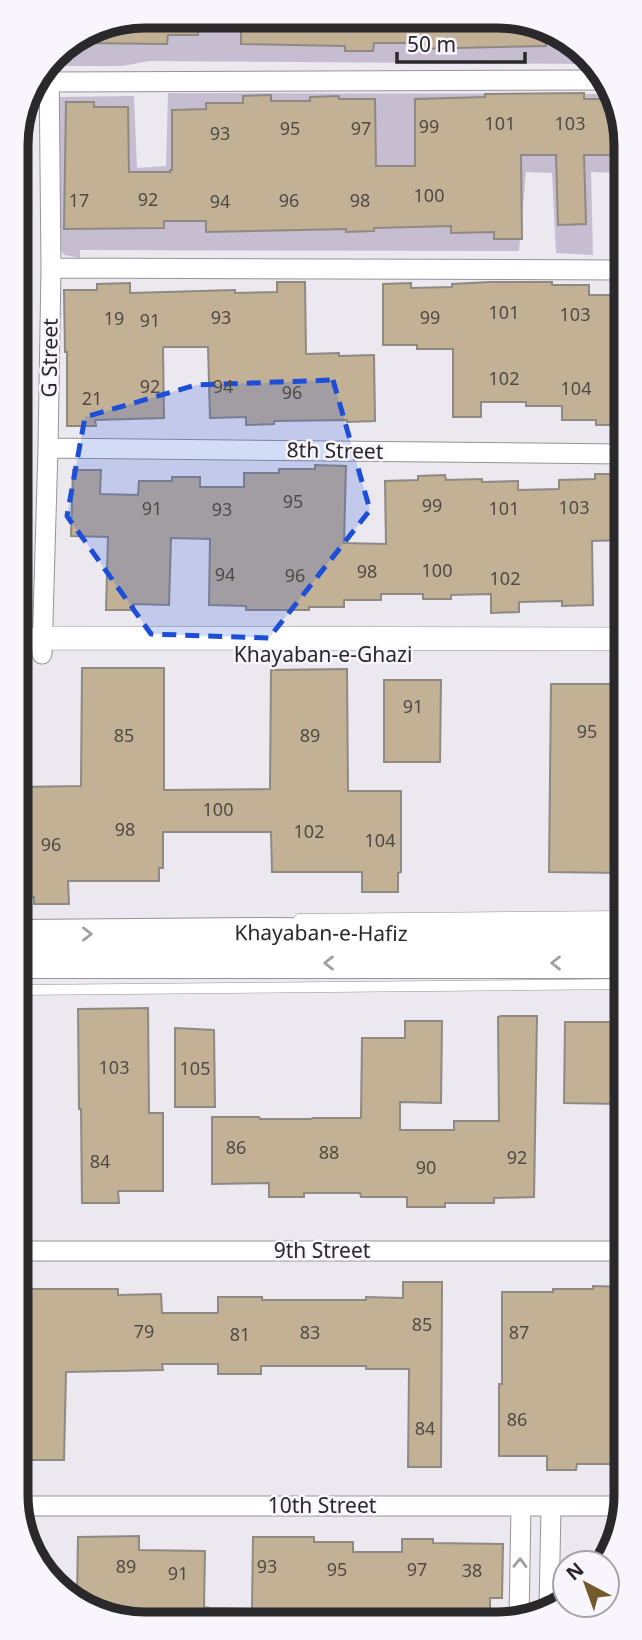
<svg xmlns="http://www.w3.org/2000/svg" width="642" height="1640" viewBox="0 0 642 1640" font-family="'Noto Sans',sans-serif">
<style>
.green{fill:#c6bdd1}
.building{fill:#c3b195;stroke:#8e8a83;stroke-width:2}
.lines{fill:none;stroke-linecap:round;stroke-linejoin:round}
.service-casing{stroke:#96939a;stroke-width:11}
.minor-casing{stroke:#96939a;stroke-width:21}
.tertiary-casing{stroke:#96939a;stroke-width:24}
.primary-casing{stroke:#96939a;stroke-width:32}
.service{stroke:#fff;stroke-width:10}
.minor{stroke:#fff;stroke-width:19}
.tertiary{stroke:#fff;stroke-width:23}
.primary{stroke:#fff;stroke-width:30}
.oneway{stroke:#9f9ea0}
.marked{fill:#1d4ed8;fill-opacity:0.2;stroke:#1d4ed8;stroke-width:5;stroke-dasharray:14 9;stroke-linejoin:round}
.labels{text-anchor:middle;stroke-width:5;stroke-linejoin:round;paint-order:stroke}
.number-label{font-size:18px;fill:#504a46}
.street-label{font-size:21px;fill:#29282b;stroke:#f9f5fd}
.rim{fill:none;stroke:#29282b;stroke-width:9}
</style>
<rect width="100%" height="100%" fill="#ebe8ef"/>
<!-- green -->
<path class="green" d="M 145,16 L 522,18 L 588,53 L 594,64 L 149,61 L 122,66 L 61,66 L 60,48 Z
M 168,93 L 612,94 L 622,112 L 622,173 L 591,172 L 593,255 L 556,253 L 552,173 L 526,172 L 519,251 L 80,250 L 80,258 L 64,255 L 57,244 L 56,97 L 134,96 L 137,168 L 166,166 Z"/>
<!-- building -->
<path class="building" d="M 145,16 L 198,16 L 198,35 L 168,35 L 167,44 L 77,43 L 77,42 Z
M 241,16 L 522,18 L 547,31 L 546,46 L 415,49 L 416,43 L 374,43 L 373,51 L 345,51 L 345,46 L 241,44 Z
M 584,93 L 584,99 L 614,99 L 620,108 L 620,155 L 584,155 L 586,224 L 558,225 L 556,155 L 521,155 L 522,239 L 494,239 L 494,232 L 451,233 L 451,226 L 374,228 L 374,231 L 346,232 L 346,229 L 206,232 L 206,221 L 164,221 L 164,228 L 64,229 L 66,102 L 94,102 L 94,107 L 128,107 L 129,172 L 170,172 L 170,170 L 172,170 L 172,110 L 206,109 L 206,103 L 243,103 L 243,96 L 271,95 L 271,101 L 310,101 L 310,97 L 339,96 L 339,99 L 375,99 L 376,166 L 415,166 L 415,99 L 485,97 L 485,94 Z
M 277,282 L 305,282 L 306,354 L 339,353 L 339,356 L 374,355 L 375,421 L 347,422 L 347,420 L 274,421 L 274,424 L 246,425 L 246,417 L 210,418 L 208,347 L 164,347 L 163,348 L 164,418 L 95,420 L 96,426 L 67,426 L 67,352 L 65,352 L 64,290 L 97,290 L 97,284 L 130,283 L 130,293 L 235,290 L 235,293 L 277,292 Z
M 490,282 L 552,282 L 552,285 L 589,285 L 589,295 L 622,295 L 623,425 L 596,425 L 596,420 L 562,420 L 562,406 L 526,406 L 526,402 L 481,402 L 481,417 L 453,417 L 453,349 L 417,349 L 417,345 L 383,345 L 383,284 L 411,283 L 411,288 L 452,287 L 452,284 Z
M 315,465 L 346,466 L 344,543 L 386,544 L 385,481 L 418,480 L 418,476 L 445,475 L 446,480 L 482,479 L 482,482 L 518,481 L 518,490 L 559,489 L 559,480 L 595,479 L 595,474 L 623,474 L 623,540 L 592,541 L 593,605 L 562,606 L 562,601 L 519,602 L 519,612 L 491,613 L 491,594 L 451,595 L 451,599 L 423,599 L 423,594 L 381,594 L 381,600 L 344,600 L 344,607 L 309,607 L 309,610 L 246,610 L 246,606 L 209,605 L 210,539 L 171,538 L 169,605 L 134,604 L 134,610 L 106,610 L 108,537 L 71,536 L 73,470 L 101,470 L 100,494 L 138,495 L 139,481 L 172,481 L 172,477 L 200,477 L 200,487 L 244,487 L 244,473 L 279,473 L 279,469 L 315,469 Z
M 82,668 L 164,668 L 164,790 L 270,789 L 271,670 L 347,669 L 348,791 L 401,791 L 401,872 L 398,873 L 398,892 L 362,892 L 362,872 L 272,872 L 271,832 L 163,832 L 163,868 L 159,868 L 159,881 L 68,881 L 69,904 L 34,904 L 34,897 L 18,897 L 18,787 L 81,786 Z
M 384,680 L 441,680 L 440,762 L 384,762 Z
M 551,684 L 624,684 L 624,873 L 549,872 Z
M 148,1008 L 149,1113 L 163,1113 L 163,1191 L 118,1191 L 119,1203 L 82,1203 L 81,1109 L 79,1109 L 79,1106 L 78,1009 Z
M 501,1016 L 537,1016 L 534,1197 L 494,1198 L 494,1203 L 445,1203 L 445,1207 L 407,1207 L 407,1197 L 361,1197 L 360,1193 L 304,1193 L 304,1197 L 269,1197 L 269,1183 L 212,1184 L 212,1117 L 259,1117 L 260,1119 L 311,1119 L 313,1118 L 361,1118 L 362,1038 L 405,1038 L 405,1021 L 442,1021 L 441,1103 L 400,1102 L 400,1130 L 454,1130 L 454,1121 L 499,1121 L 498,1017 Z
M 565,1022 L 620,1022 L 619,1104 L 564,1103 Z
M 175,1028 L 214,1030 L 215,1107 L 175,1107 Z
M 403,1282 L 442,1282 L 441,1467 L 408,1467 L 409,1369 L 366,1369 L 366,1366 L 261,1366 L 261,1374 L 218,1374 L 218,1364 L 162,1364 L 163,1370 L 66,1372 L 64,1460 L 20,1460 L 19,1289 L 118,1289 L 118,1295 L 161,1294 L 162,1313 L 218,1313 L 218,1297 L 262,1297 L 262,1300 L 366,1300 L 366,1297 L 403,1298 Z
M 593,1286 L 625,1287 L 626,1464 L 577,1464 L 576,1470 L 547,1470 L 547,1456 L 499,1456 L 499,1384 L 502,1384 L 502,1292 L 553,1292 L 553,1289 L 593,1289 Z
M 139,1536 L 139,1550 L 205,1551 L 204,1607 L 210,1608 L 252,1609 L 253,1537 L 314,1537 L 314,1542 L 353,1542 L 353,1552 L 402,1552 L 402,1539 L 433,1539 L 433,1543 L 503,1544 L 502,1598 L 490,1598 L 490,1620 L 120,1622 L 77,1601 L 78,1537 Z"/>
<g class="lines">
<!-- service casing -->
<g class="service-casing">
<path id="service" d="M 299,919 L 624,916
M 19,990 L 624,984"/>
</g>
<!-- minor casing -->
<g class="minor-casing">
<path id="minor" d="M 49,82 L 604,80
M 51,268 L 622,270
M 48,448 L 623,454
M 42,654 L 48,448 L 51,268 L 49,62
M 19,1251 L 625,1251
M 20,1506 L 625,1506
M 549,1608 L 551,1507
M 519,1620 L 521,1507"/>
</g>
<!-- tertiary casing -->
<g class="tertiary-casing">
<path id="tertiary" d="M 18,642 L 42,638 L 623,639"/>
</g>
<!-- primary casing -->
<g class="primary-casing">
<g id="primary">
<path id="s1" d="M 18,935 L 266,933 L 624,936"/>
<path d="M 18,963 L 624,963"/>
</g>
</g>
<!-- service -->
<use href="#service" class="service"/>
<!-- minor -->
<use href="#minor" class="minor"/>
<!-- tertiary -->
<use href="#tertiary" class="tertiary"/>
<!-- primary -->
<use href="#primary" class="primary"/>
</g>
<!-- one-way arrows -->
<defs><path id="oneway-chevron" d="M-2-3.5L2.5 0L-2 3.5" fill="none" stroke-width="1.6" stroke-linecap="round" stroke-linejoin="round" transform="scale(1.75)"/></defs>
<g class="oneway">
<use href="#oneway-chevron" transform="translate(87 934)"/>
<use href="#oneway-chevron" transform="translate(329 963) rotate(-180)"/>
<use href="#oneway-chevron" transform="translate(556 963) rotate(-180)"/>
<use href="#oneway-chevron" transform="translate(520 1563) rotate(-89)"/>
</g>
<!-- marked area -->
<path class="marked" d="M 333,380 L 370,510 L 269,638 L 151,634 L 67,516 L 85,417 L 196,385 Z"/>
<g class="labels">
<!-- number labels -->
<g class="number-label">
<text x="500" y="130">101</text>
<text x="570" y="130">103</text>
<text x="429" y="133">99</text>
<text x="290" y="135">95</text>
<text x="361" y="135">97</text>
<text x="220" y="140">93</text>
<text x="429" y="202">100</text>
<text x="148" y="206">92</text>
<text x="79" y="207">17</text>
<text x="289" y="207">96</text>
<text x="360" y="207">98</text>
<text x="220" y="208">94</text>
<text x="504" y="319">101</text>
<text x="575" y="321">103</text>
<text x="221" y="324">93</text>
<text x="430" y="324">99</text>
<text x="114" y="325">19</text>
<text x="150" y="327">91</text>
<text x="504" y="385">102</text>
<text x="150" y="393">92</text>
<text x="223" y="393">94</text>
<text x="576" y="395">104</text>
<text x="292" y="399">96</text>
<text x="92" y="405">21</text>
<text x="293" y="508">95</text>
<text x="432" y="512">99</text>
<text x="574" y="514">103</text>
<text x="152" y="515">91</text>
<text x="504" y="515">101</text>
<text x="222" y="516">93</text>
<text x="437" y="577">100</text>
<text x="367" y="578">98</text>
<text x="225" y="581">94</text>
<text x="295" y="582">96</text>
<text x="505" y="585">102</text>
<text x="413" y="713">91</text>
<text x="587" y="738">95</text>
<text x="124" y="742">85</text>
<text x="310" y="742">89</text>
<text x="218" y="816">100</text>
<text x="125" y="836">98</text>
<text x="309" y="838">102</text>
<text x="380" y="847">104</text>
<text x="51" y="851">96</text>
<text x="114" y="1074">103</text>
<text x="195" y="1075">105</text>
<text x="236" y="1154">86</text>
<text x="329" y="1159">88</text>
<text x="517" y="1164">92</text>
<text x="100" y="1168">84</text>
<text x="426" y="1174">90</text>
<text x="422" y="1331">85</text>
<text x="144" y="1338">79</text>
<text x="310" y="1339">83</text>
<text x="519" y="1339">87</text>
<text x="240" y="1341">81</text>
<text x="517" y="1426">86</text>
<text x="425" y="1435">84</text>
<text x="126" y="1573">89</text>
<text x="267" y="1573">93</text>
<text x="337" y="1576">95</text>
<text x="417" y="1576">97</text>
<text x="472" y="1577">38</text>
<text x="178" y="1580">91</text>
</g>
<!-- street labels -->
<g class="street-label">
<text transform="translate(50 358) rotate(-89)" y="7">G Street</text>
<text transform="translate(335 451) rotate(1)" y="7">8th Street</text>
<text x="323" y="662">Khayaban-e-Ghazi</text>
<text dy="7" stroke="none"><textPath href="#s1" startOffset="303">Khayaban-e-Hafiz</textPath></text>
<text x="322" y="1258">9th Street</text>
<text x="322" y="1513">10th Street</text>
</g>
</g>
<!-- crop -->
<path d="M0 0H642V1640H0ZM145 28H497A117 117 0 0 1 614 145V1495A117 117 0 0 1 497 1612H145A117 117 0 0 1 28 1495V145A117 117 0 0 1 145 28Z" fill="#f9f5fd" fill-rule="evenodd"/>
<path class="rim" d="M145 28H497A117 117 0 0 1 614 145V1495A117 117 0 0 1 497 1612H145A117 117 0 0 1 28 1495V145A117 117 0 0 1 145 28Z"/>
<!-- north arrow -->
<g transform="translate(586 1584) rotate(319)"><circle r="33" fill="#f9f5fd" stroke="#a6a3a9" stroke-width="2"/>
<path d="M0-5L12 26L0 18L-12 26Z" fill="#74592b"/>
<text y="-10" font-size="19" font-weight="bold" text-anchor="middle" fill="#29282b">N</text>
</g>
<!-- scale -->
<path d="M397 52v10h128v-10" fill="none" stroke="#29282b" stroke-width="3.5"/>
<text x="407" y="52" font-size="21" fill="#29282b" stroke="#f9f5fd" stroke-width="5" paint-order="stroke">50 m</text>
</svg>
